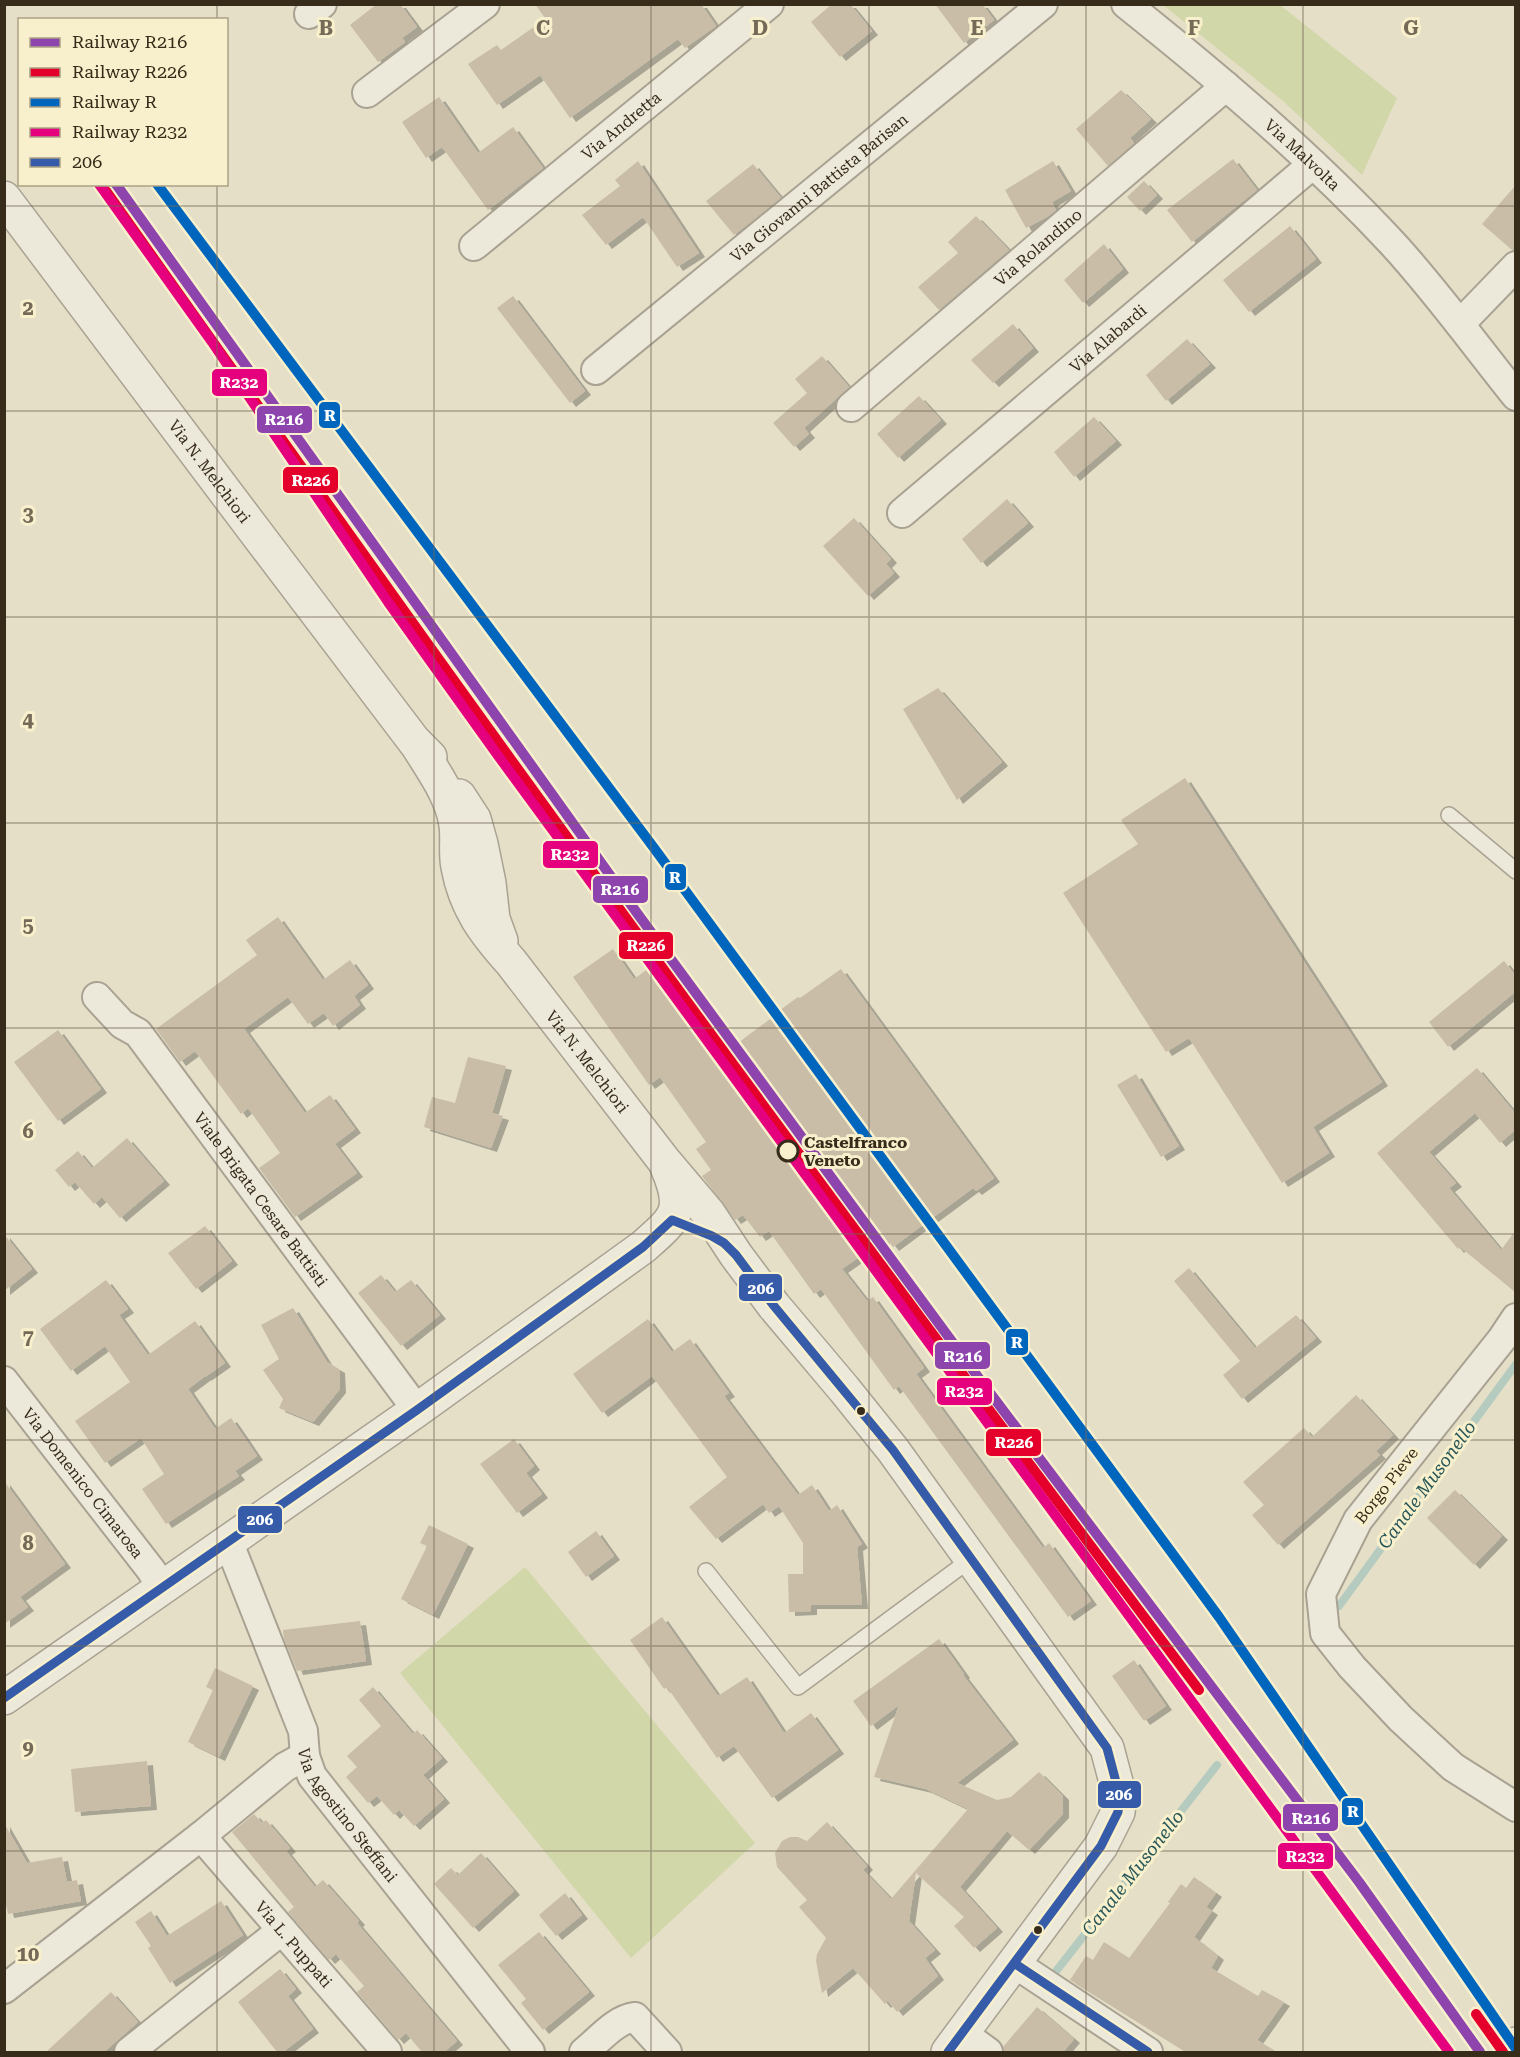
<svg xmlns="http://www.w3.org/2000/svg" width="1520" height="2057" viewBox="0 0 1520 2057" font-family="'Roboto Serif',serif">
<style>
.green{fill:#d1d7a9}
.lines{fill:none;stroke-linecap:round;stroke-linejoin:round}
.stream{stroke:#b5cbbf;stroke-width:8}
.building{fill:#c9bda8;filter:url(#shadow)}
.service-casing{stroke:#a9a292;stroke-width:18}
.minor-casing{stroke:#a9a292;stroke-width:32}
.tertiary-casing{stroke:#a9a292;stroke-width:36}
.service{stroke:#ece8da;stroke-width:15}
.minor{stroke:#ece8da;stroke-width:28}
.tertiary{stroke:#ece8da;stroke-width:33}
.bus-1-casing{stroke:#f8f0cc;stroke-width:14}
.bus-1{stroke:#365ba9;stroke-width:9}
.rail-1-casing{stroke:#f8f0cc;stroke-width:15}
.rail-2-casing{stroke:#f8f0cc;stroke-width:15}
.rail-3-casing{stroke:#f8f0cc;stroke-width:15}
.rail-4-casing{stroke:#f8f0cc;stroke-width:15}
.rail-1{stroke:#8e44ad;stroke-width:10}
.rail-2{stroke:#e4002b;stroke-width:10}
.rail-3{stroke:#0065bd;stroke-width:10}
.rail-4{stroke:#e5007d;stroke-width:10}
.grid{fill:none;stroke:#746a57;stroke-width:1.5;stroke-opacity:0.55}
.stop-dot{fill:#f8f0cc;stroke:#372b1a;stroke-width:3}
.bus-dot{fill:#372b1a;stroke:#f8f0cc;stroke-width:2}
.labels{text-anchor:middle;stroke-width:6;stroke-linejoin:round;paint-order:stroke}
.street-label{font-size:16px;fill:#372b1a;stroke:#f8f0cc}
.stop-label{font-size:16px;font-weight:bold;fill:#372b1a;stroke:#f8f0cc;text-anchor:start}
.water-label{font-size:18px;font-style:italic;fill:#285759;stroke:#f8f0cc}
.grid-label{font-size:20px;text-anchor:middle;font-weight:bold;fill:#746a57;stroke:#f8f0cc;stroke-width:6;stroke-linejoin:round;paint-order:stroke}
.line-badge{stroke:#f8f0cc;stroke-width:2}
.badge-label{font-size:16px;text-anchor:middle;font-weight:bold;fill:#fff}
</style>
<defs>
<filter id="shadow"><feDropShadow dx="6" dy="4" stdDeviation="0" flood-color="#0004"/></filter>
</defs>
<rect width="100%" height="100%" fill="#e5dfc8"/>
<!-- green -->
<path class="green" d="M 1163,5 L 1280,5 L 1397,98 L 1362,175 L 1283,101 Z
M 525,1567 L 755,1843 L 631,1958 L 400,1673 Z"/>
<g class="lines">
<!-- stream -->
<path class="stream" d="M 1339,1606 L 1516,1364
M 1050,1979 L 1217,1765"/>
</g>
<!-- building -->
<path class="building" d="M 377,4 L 400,4 L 417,27 L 402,38 L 405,42 L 378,62 L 350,25 Z
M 535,4 L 701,4 L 716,26 L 685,48 L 678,39 L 570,118 L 540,75 L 497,105 L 468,64 L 497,45 L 501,50 L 541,22 L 545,18 Z
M 832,4 L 850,4 L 872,31 L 840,57 L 811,22 Z
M 935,4 L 982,4 L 994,20 L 964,43 Z
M 1121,90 L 1151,119 L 1130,138 L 1134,143 L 1108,166 L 1076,129 Z
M 439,97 L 478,153 L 513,127 L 543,168 L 488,210 L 442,147 L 426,158 L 402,122 Z
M 1233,159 L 1257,190 L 1192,242 L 1167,210 Z
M 638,161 L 699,253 L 677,267 L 643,217 L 606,245 L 582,215 L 620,186 L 615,180 Z
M 1053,161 L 1071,191 L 1052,202 L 1056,210 L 1047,217 L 1026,228 L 1005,190 Z
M 753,164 L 781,198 L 734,235 L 706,201 Z
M 1144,181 L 1157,195 L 1140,211 L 1127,197 Z
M 1515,186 L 1515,250 L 1512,250 L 1482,224 Z
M 976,216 L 1009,250 L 939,310 L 918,287 L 958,253 L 948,242 Z
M 1290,226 L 1316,259 L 1249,312 L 1223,280 Z
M 1104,244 L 1123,269 L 1083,303 L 1064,280 Z
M 513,296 L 585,391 L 570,403 L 497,308 Z
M 1013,324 L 1033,348 L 993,383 L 971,360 Z
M 1187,339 L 1210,364 L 1166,401 L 1146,375 Z
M 822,356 L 849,387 L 804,428 L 809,434 L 794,447 L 773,423 L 807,393 L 795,379 Z
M 919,396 L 941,420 L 898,458 L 877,434 Z
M 1094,417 L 1116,441 L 1074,477 L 1054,452 Z
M 1007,499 L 1028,523 L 981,563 L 962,539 Z
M 854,518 L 891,559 L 886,564 L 894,573 L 868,596 L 823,546 Z
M 938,688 L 1002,762 L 957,800 L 903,709 Z
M 1185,778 L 1382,1082 L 1313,1127 L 1329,1153 L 1282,1183 L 1189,1038 L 1166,1052 L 1063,893 L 1138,844 L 1121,820 Z
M 278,917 L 323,980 L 350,960 L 368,985 L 354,996 L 360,1005 L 333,1026 L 324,1013 L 308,1024 L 288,997 L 244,1029 L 305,1113 L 330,1095 L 355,1129 L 335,1144 L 357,1173 L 295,1217 L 259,1168 L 280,1153 L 248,1108 L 241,1114 L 195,1051 L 180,1062 L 156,1029 L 257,955 L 246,940 Z
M 613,949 L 634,979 L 649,968 L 715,1060 L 781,1011 L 780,1010 L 798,997 L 800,998 L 841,969 L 994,1178 L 976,1191 L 973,1188 L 893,1247 L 886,1238 L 842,1269 L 867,1301 L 873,1297 L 924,1368 L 916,1374 L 1043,1548 L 1049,1543 L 1091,1601 L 1068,1617 L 899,1386 L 894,1390 L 821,1289 L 814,1294 L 769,1231 L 760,1237 L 743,1215 L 735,1220 L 702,1176 L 711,1170 L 696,1149 L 706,1142 L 660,1077 L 649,1085 L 573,977 Z
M 1504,961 L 1515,975 L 1515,992 L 1448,1047 L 1429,1022 Z
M 58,1030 L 101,1089 L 58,1121 L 14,1062 Z
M 468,1057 L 506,1066 L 492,1113 L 503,1116 L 491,1148 L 424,1127 L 432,1097 L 455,1103 Z
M 1477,1068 L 1515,1113 L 1515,1130 L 1500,1143 L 1475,1113 L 1429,1152 L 1456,1183 L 1449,1188 L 1501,1250 L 1515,1231 L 1515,1292 L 1460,1247 L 1458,1249 L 1377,1153 Z
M 1136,1074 L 1179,1146 L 1161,1157 L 1117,1085 Z
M 127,1138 L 164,1181 L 120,1218 L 102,1197 L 94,1204 L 75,1182 L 69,1187 L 55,1170 L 78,1151 L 92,1168 Z
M 205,1226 L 232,1261 L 196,1289 L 168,1253 Z
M 4,1234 L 32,1269 L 4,1291 Z
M 1189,1268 L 1255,1348 L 1296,1315 L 1316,1338 L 1242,1399 L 1223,1375 L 1240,1361 L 1174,1281 Z
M 381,1275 L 395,1292 L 411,1280 L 440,1315 L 401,1346 L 358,1293 Z
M 106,1280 L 128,1309 L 119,1315 L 148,1355 L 195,1321 L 225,1363 L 205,1377 L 203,1376 L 204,1377 L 188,1389 L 215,1429 L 231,1418 L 257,1456 L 235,1471 L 239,1476 L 166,1524 L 142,1489 L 164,1474 L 141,1438 L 105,1463 L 75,1421 L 130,1382 L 105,1346 L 71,1371 L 40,1329 Z
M 293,1308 L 327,1362 L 339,1369 L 340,1389 L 313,1422 L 279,1408 L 283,1399 L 263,1370 L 279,1359 L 261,1325 Z
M 648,1319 L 672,1352 L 690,1339 L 729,1393 L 724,1396 L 798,1495 L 812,1485 L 829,1511 L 837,1505 L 862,1544 L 857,1547 L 862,1605 L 811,1605 L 811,1611 L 789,1612 L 788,1574 L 803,1574 L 803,1543 L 779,1506 L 769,1513 L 763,1504 L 716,1539 L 689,1507 L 727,1477 L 652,1376 L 602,1413 L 573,1374 Z
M 1356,1395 L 1393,1435 L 1376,1451 L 1380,1455 L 1278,1545 L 1252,1515 L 1264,1505 L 1243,1482 L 1304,1428 L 1312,1437 Z
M 514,1439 L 534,1466 L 526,1473 L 542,1494 L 517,1513 L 480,1464 Z
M 4,1481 L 65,1564 L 20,1597 L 28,1607 L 4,1624 Z
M 1455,1490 L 1502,1536 L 1474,1565 L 1427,1518 Z
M 429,1525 L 468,1544 L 433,1615 L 401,1599 L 427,1546 L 420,1543 Z
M 596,1531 L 614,1556 L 586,1577 L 568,1552 Z
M 662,1617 L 718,1696 L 747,1677 L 784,1733 L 811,1713 L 838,1750 L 772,1798 L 734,1746 L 717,1758 L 667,1687 L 664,1689 L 630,1640 Z
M 360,1621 L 366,1661 L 297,1671 L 284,1639 L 283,1630 Z
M 939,1639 L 964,1674 L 963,1675 L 1013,1740 L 957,1783 L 997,1800 L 1011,1797 L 1039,1772 L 1063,1796 L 1063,1814 L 1029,1850 L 1007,1831 L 960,1887 L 997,1928 L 974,1948 L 954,1926 L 964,1917 L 916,1873 L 909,1921 L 935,1950 L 925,1958 L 938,1976 L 897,2012 L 888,2001 L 885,2004 L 853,1968 L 822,1993 L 816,1961 L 817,1954 L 826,1938 L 799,1907 L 807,1900 L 777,1867 L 775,1853 L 782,1841 L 790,1837 L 798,1837 L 807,1841 L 827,1822 L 867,1866 L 863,1870 L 891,1899 L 968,1809 L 926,1789 L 874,1777 L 899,1705 L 871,1726 L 853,1701 Z
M 1134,1660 L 1166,1706 L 1144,1721 L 1112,1676 Z
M 215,1668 L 253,1686 L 219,1757 L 188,1742 L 213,1690 L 206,1687 Z
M 373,1687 L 413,1734 L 417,1730 L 442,1758 L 423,1775 L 444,1799 L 414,1826 L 399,1810 L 394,1815 L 377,1796 L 368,1803 L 346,1777 L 357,1767 L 347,1756 L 381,1726 L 359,1700 Z
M 147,1761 L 151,1806 L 75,1812 L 71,1769 Z
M 254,1814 L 262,1823 L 266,1820 L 290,1848 L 286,1851 L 315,1887 L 323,1880 L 359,1921 L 357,1923 L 457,2041 L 444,2052 L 422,2052 L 406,2033 L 398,2040 L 357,1992 L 364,1986 L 336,1954 L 329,1960 L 288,1912 L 294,1907 L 232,1832 Z
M 4,1823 L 27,1863 L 62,1857 L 67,1882 L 77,1880 L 81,1901 L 8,1914 L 4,1896 Z
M 481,1853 L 514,1891 L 473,1928 L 434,1884 L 451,1868 L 458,1875 Z
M 1194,1877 L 1216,1893 L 1206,1907 L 1212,1911 L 1194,1937 L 1218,1956 L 1211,1968 L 1258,1996 L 1262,1990 L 1284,2002 L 1257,2040 L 1277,2052 L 1186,2052 L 1070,1980 L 1086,1956 L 1093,1960 L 1104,1942 L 1129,1958 L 1170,1903 L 1168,1902 L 1181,1884 L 1186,1888 Z
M 565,1893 L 582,1915 L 556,1936 L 539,1915 Z
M 221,1901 L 243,1935 L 170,1983 L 148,1948 L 151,1946 L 135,1922 L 151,1911 L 167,1936 Z
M 539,1932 L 589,1992 L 543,2030 L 521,2003 L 526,1999 L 498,1965 Z
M 280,1969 L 296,1989 L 288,1996 L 313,2029 L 283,2052 L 277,2052 L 238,2002 Z
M 111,1992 L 138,2022 L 104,2052 L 46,2052 Z
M 1037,2007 L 1074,2039 L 1063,2052 L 1004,2052 L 1003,2047 Z"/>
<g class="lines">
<!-- service casing -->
<g class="service-casing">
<path id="service" d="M 1449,815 L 1516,871
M 706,1571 L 798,1687 L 971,1559"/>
</g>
<!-- minor casing -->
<g class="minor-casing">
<g id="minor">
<path id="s1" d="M 1126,4 C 1220,79 1312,157 1393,244 C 1437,292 1475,345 1516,396"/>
<path d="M 309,14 L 322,4"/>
<path d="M 367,93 L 485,4"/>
<path id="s2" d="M 474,246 L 769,4"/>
<path d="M 1460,324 L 1516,266"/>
<path id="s3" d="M 596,370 L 1043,4"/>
<path id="s4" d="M 851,407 L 1226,86"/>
<path id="s5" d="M 902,513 L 1313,164"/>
<path id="s6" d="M 97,997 L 122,1024 L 138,1033 L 417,1410"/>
<path d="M 1516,1318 L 1502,1339 L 1358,1520 L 1321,1594 L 1325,1633 L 1352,1667 L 1401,1719 L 1453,1767 L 1516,1807"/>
<path id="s7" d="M 4,1381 L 151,1570 L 161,1586"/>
<path id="s8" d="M 228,1541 L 303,1731 L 305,1756 L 312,1776 L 530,2052"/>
<path id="s9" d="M 305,1756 L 285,1767 L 201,1836 L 387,2052"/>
<path d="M 1014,1963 L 1148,2052"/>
<path d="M 4,1989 L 201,1836"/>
<path d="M 962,2033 L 988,2052"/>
<path d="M 129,2052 L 282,1930"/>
<path d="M 584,2052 C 599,2040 616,2019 635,2017 L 667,2052"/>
</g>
</g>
<!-- tertiary casing -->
<g class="tertiary-casing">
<g id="tertiary">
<path id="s10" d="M 4,198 L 251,526 L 414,741 L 430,757"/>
<path id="s11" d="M 416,743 C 431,768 452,795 456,825 C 458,839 455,853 458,867 C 465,907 485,933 511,962 L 665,1162 L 709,1214 L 736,1255 L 774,1306 L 844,1389 L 893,1450 L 1107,1748 L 1120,1797 L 1118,1812 L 1101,1846 L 948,2052"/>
<path d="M 459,796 L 474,819 L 481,844 L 489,883 L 493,919 L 501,941"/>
<path d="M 4,1698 L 417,1410 L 643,1247 C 676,1218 686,1211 667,1167"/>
<path d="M 1511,2052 L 1516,2044"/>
</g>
</g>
<!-- service -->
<use href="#service" class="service"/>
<!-- minor -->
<use href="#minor" class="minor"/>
<!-- tertiary -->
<use href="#tertiary" class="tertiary"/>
<!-- bus-1 casing -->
<g class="bus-1-casing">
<path id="bus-1" d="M 4,1698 L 417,1410 L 643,1247 L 672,1220 L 712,1236 L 724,1243 L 736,1255 L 774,1306 L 893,1450 L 1107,1748 L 1120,1797 L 1118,1812 L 1101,1846 L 948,2052
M 1014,1963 L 1148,2052"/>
</g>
<!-- bus-1 -->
<use href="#bus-1" class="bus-1"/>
<!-- rail-1 casing -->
<g class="rail-1-casing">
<path id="rail-1" d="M 116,184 L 637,913 L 981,1381 L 1359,1882 L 1480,2052"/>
</g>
<!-- rail-2 casing -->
<g class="rail-2-casing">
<path id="rail-2" d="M 106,191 C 212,340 318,491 425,640 C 678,993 938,1343 1199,1690
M 1476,2014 L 1503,2052"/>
</g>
<!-- rail-3 casing -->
<g class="rail-3-casing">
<path id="rail-3" d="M 157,184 L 654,848 L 1219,1617 L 1516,2049"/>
</g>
<!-- rail-4 casing -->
<g class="rail-4-casing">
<path id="rail-4" d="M 99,184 L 212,342 L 388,602 L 499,757 L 1449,2052"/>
</g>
<!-- rail-1 -->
<use href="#rail-1" class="rail-1"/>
<!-- rail-2 -->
<use href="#rail-2" class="rail-2"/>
<!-- rail-3 -->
<use href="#rail-3" class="rail-3"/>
<!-- rail-4 -->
<use href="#rail-4" class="rail-4"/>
</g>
<!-- grid -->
<path class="grid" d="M 217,4 L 217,20M 434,4 L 434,2052M 651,4 L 651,2052M 869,4 L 869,2052M 1086,4 L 1086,2052M 1303,4 L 1303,2052M 217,184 L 217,2052M 4,206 L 1516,206M 4,411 L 1516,411M 4,617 L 1516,617M 4,823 L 1516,823M 4,1028 L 1516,1028M 4,1234 L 1516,1234M 4,1440 L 1516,1440M 4,1646 L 1516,1646M 4,1851 L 1516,1851"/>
<!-- markers -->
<circle class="stop-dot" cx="788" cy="1151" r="10"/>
<g class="bus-dot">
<circle cx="861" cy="1411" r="5"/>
<circle cx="1038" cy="1930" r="5"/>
</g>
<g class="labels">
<!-- street labels -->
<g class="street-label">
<text dy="6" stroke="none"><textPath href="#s2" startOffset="190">Via Andretta</textPath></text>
<text dy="6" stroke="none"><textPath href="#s1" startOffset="232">Via Malvolta</textPath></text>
<text dy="6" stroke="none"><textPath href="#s3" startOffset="288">Via Giovanni Battista Barisan</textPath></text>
<text dy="6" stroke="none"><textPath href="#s4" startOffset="246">Via Rolandino</textPath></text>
<text dy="6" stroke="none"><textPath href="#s5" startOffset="270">Via Alabardi</textPath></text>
<text dy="6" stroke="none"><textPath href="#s10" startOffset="342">Via N. Melchiori</textPath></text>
<text dy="6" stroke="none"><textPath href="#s11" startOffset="370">Via N. Melchiori</textPath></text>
<text dy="6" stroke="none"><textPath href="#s6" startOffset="262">Viale Brigata Cesare Battisti</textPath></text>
<text dy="6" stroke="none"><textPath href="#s7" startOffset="129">Via Domenico Cimarosa</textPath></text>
<text transform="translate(1386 1485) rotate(-52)" y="6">Borgo Pieve</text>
<text dy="6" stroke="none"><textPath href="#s8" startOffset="302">Via Agostino Steffani</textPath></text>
<text dy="6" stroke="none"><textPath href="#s9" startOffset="274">Via L. Puppati</textPath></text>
</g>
<!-- stop labels -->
<g class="stop-label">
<text x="804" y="1148">Castelfranco<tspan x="804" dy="18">Veneto</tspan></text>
</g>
<!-- water labels -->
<g class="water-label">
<text transform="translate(1427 1485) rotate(-54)" y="6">Canale Musonello</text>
<text transform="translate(1133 1873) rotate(-52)" y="6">Canale Musonello</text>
</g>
</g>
<g class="grid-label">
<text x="326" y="35">B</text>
<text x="543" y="35">C</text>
<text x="760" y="35">D</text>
<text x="977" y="35">E</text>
<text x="1194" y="35">F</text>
<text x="1411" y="35">G</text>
<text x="28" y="315">2</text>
<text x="28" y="521">3</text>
<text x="28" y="727">4</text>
<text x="28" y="932">5</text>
<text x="28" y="1138">6</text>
<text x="28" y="1344">7</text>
<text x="28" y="1550">8</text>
<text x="28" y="1755">9</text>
<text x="28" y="1961">10</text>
</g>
<g class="line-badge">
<rect x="211" y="368" width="57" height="29" rx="6" fill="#e5007d"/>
<rect x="318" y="401" width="23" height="28" rx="6" fill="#0065bd"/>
<rect x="256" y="405" width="57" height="29" rx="6" fill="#8e44ad"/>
<rect x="282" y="466" width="57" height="28" rx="6" fill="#e4002b"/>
<rect x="542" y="840" width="57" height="29" rx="6" fill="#e5007d"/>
<rect x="664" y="863" width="23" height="28" rx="6" fill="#0065bd"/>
<rect x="592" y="875" width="57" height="29" rx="6" fill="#8e44ad"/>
<rect x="618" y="931" width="56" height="29" rx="6" fill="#e4002b"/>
<rect x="738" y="1273" width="45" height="29" rx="6" fill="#365ba9"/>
<rect x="1005" y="1328" width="24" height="28" rx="6" fill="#0065bd"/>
<rect x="934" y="1341" width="57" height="29" rx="6" fill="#8e44ad"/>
<rect x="936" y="1377" width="57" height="29" rx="6" fill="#e5007d"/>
<rect x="985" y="1428" width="57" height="29" rx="6" fill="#e4002b"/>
<rect x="237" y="1505" width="46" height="29" rx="6" fill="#365ba9"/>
<rect x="1097" y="1780" width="45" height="29" rx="6" fill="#365ba9"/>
<rect x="1341" y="1797" width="23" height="29" rx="6" fill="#0065bd"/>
<rect x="1282" y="1803" width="57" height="29" rx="6" fill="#8e44ad"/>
<rect x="1277" y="1842" width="57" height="28" rx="6" fill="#e5007d"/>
</g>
<g class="badge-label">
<text x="239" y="388">R232</text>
<text x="330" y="421">R</text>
<text x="284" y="425">R216</text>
<text x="311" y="486">R226</text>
<text x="570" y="860">R232</text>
<text x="675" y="883">R</text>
<text x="620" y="895">R216</text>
<text x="646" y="951">R226</text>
<text x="761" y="1294">206</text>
<text x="1017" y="1348">R</text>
<text x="963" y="1362">R216</text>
<text x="964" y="1397">R232</text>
<text x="1014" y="1448">R226</text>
<text x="260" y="1525">206</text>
<text x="1119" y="1800">206</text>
<text x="1353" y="1817">R</text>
<text x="1311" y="1824">R216</text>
<text x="1305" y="1862">R232</text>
</g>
<!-- border -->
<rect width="1520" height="2057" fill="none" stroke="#372b1a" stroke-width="12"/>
<!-- legend -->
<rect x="18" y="18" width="210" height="168" fill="#f8f0cc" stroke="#aba185" stroke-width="1.5"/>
<rect x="30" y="38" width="30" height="9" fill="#8e44ad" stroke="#aba185" stroke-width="1.5"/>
<text x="72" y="48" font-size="18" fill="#372b1a">Railway R216</text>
<rect x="30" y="68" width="30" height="9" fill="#e4002b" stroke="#aba185" stroke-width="1.5"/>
<text x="72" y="78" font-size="18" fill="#372b1a">Railway R226</text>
<rect x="30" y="98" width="30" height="9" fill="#0065bd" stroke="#aba185" stroke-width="1.5"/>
<text x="72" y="108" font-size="18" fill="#372b1a">Railway R</text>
<rect x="30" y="128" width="30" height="9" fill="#e5007d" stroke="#aba185" stroke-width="1.5"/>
<text x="72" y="138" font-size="18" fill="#372b1a">Railway R232</text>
<rect x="30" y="158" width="30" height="9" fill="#365ba9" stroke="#aba185" stroke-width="1.5"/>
<text x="72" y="168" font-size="18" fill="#372b1a">206</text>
</svg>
